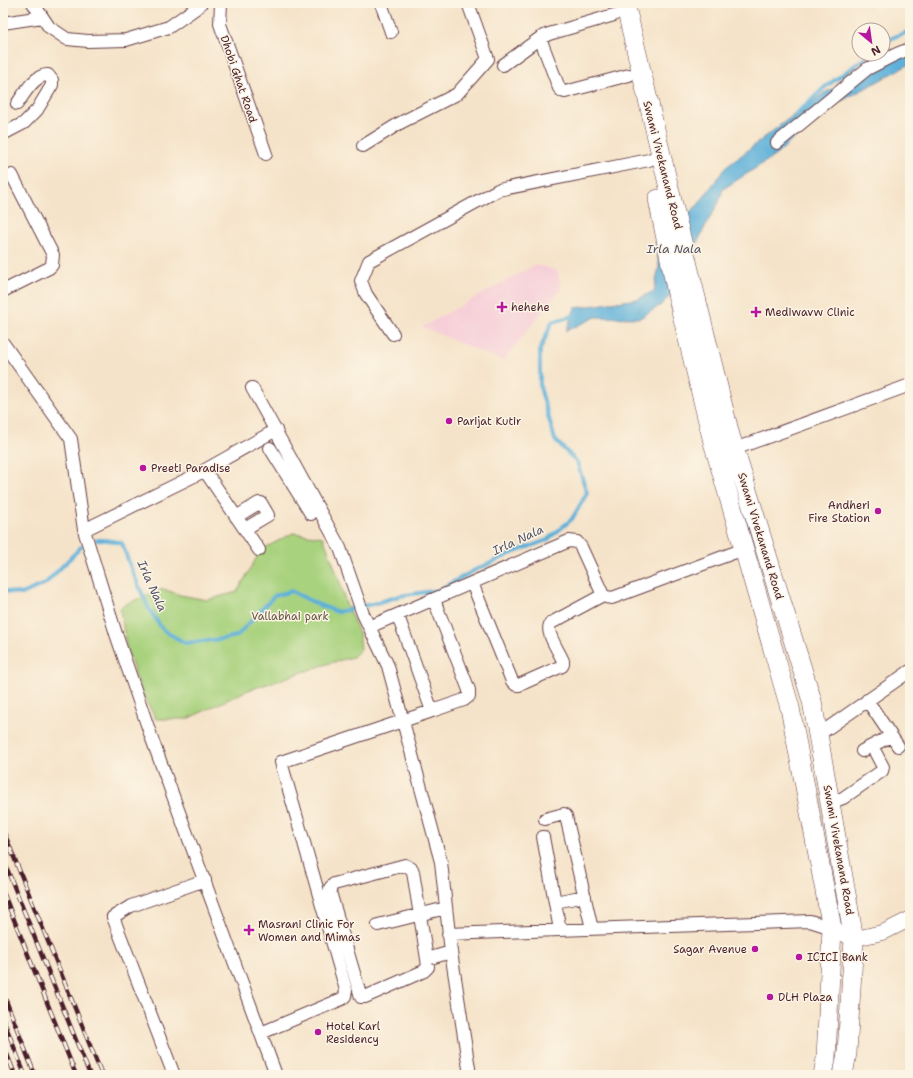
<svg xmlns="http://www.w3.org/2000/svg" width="913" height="1078" viewBox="0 0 913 1078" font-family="'Shantell Sans',sans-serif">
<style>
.built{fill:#f6cfd8}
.green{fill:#a9d27e;stroke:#7a7854}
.water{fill:#5db0d9;stroke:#546882}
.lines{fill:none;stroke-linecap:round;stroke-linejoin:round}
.stream{stroke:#5db0d9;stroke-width:4}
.minor-casing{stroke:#643c43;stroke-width:14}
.tertiary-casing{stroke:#643c43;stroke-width:16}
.primary-casing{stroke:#643c43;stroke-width:20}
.minor{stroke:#fff;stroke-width:12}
.tertiary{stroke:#fff;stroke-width:15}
.primary{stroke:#fff;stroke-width:19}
.rail-casing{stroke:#4a1f2b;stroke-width:4.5}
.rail{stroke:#fcf5e5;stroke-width:3;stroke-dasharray:9;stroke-linecap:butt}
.poi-dot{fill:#b5179e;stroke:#fcf5e5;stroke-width:1.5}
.labels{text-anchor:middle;stroke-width:3;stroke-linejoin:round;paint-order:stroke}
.street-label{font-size:11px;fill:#4a1f2b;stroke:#fcf5e5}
.poi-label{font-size:11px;fill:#4a1f2b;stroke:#fcf5e5;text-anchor:start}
.park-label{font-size:11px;fill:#654;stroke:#fcf5e5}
.water-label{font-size:12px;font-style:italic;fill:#515268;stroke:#fcf5e5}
</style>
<rect width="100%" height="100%" fill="#fcf5e5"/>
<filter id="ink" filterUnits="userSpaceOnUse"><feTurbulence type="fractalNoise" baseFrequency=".025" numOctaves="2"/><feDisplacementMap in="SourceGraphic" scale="8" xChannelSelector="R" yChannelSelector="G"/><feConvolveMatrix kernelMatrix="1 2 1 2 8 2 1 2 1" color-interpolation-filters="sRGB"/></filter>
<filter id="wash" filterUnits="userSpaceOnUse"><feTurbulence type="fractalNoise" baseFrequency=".012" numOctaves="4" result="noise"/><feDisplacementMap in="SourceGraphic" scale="16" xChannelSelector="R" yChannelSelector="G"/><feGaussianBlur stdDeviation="0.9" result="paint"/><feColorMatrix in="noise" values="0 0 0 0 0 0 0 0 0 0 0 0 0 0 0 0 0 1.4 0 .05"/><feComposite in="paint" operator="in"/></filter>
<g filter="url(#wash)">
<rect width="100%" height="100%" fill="#f5e3c9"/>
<!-- built -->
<path class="built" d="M 535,265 L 557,270 L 561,288 L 503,361 L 422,327 Z"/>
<!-- green -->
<path class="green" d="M 293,533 L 323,537 L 339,579 L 346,604 L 359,633 L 361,649 L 353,657 L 330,663 L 246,691 L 187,719 L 156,719 L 142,694 L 127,650 L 120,608 L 128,603 L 163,589 L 180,595 L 207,600 L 237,592 L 261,550 Z"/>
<!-- water -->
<path class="water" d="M 910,46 L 910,64 L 825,110 L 776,155 L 723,189 L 719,202 L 706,225 L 671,295 L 661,305 L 640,318 L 596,317 L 566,331 L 575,308 L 638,299 L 654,291 L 659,266 L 656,241 L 698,205 L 725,168 L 783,123 L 824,93 L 878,67 Z"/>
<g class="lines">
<!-- stream -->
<path class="stream" d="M 883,45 L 894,37 L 910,31
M 796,114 L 825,87 L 871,54
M 97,540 L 107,540 L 122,543 L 130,566 L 149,609 L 163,630 L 185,643 L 222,639 L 237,636 L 274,596 L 291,591 L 319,605 L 338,612 L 376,603 L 399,596 L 439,590 L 475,570 L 515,552 L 547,540 L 572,519 L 587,493 L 577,462 L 555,440 L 540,387 L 540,350 L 552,322 L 576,315
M 3,591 L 22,594 L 46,583 L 81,547"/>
</g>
</g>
<g filter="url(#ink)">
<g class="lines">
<!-- minor casing -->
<g class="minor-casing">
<path id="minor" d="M 33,3 L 49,27 L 67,39 L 88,41 L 126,40 L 169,27 L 199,6 L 201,3
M 221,3 L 220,24 L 266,154
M 381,3 L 391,32
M 614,15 L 549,34 L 540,38 L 559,88 L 562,91 L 565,92 L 629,75
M 3,23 L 42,17
M 503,65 L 540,38
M 3,134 L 24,123 L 37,110 L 52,85 L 52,80 L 48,75 C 35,74 24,94 17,104
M 777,143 L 867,69 C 882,62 895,53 910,49
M 363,146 L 400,123 L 457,94 L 488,59 L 468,3
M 3,291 L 49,268 L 52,265 L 53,255 L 12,175
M 393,334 L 366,294 L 361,281 L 369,261 L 498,190 L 649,160 L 660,155
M 3,343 L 71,439 L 84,530 L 116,634 L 152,739 L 276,1075
M 252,388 L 340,548 L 363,614 L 388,666 L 441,862 L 451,952 L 470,1075
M 270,448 L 311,514
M 729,451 L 910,385
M 205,471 L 259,550
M 236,517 L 259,503 L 261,503 L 268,515 L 245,529
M 84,530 L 196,475 L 276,430
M 603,595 L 606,597 L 612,598 L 744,549
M 398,616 L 432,711 L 464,700 L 469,696 L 469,690 L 434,600
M 369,627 L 569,541 L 577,542 L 581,547 L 603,595 L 551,623 C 544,631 559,651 563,661 L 563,664 L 562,666 L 519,685 L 516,685 L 512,681 L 472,583
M 867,700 L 898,746
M 818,735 L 910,671
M 862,751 L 891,736
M 830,803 L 843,798 L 882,771 L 883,767 L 872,746
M 545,819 L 564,814 L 566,816 L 592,929
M 543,837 L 560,930
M 405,865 L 412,869 L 413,872 L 427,959 L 428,967 L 424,971 L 365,997 L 361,997 L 330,892 L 330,888 L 334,884 Z
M 555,902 L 585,896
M 378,925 L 446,908
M 448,934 L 810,921 L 832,928
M 427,959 L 451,952
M 261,1033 L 342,999 L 345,996 L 346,990 L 281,762 L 432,711
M 174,1075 L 113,917 L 131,906 L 205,880"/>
</g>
<!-- tertiary casing -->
<g class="tertiary-casing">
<path id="tertiary" d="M 832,928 L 854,939 L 884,932 L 910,919"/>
</g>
<!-- primary casing -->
<g class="primary-casing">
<path id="primary" d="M 625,3 L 674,209 L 730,435 L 812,701 L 854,939 L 847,1053 L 843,1075
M 658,199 L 677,294 L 713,442 L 790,708 L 832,928 L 826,1059 L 823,1075"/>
</g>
<!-- minor -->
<use href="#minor" class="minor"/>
<!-- tertiary -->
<use href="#tertiary" class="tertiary"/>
<!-- primary -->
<use href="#primary" class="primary"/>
<!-- rail casing -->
<g class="rail-casing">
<path id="rail" d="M 3,830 L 102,1075
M 3,859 L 90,1075
M 3,892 L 76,1075
M 3,993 L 35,1075
M 3,1019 L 25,1075
M 3,1044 L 15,1075"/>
</g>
<!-- rail -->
<use href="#rail" class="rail"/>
</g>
</g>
<!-- markers -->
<g class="poi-dot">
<path d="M500 301h4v4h4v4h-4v4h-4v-4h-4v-4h4z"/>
<path d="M754 306h4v4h4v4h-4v4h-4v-4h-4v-4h4z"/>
<circle cx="449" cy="421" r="4"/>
<circle cx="143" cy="468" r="4"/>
<circle cx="878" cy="511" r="4"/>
<path d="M247 924h4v4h4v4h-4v4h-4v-4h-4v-4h4z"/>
<circle cx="755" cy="949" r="4"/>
<circle cx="799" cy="957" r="4"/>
<circle cx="770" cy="997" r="4"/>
<circle cx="318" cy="1032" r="4"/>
</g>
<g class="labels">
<!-- street labels -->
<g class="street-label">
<text transform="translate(239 79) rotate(71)" y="4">Dhobi Ghat Road</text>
<text transform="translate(663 165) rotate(76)" y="4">Swami Vivekanand Road</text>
<text transform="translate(761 536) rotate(73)" y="4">Swami Vivekanand Road</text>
<text transform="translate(839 850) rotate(80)" y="4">Swami Vivekanand Road</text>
</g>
<!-- poi labels -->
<g class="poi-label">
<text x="511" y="311">hehehe</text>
<text x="765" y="316">Mediwavw Clinic</text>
<text x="457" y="425">Parijat Kutir</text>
<text x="151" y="472">Preeti Paradise</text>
<text x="870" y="509" text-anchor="end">Andheri<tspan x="870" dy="13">Fire Station</tspan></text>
<text x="258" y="928">Masrani Clinic For<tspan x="258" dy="13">Women and Mimas</tspan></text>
<text x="747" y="953" text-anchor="end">Sagar Avenue</text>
<text x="807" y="961">ICICI Bank</text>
<text x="778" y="1001">DLH Plaza</text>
<text x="326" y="1030">Hotel Karl<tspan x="326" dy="13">Residency</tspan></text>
</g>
<!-- park labels -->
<g class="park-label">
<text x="290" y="620">Vallabhai park</text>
</g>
<!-- water labels -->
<g class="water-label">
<text x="674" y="253">Irla Nala</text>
<text transform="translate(518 540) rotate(-25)" y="4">Irla Nala</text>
<text transform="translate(152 586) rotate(66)" y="4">Irla Nala</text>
</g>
</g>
<!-- margin -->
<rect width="913" height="1078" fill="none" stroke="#fcf5e5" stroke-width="16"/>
<!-- north arrow -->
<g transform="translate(871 42) rotate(151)"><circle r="19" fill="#fcf5e5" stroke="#b59f9b"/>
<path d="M0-3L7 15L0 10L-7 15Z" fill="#b5179e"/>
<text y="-6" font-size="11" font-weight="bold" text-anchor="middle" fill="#4a1f2b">N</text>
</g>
</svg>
